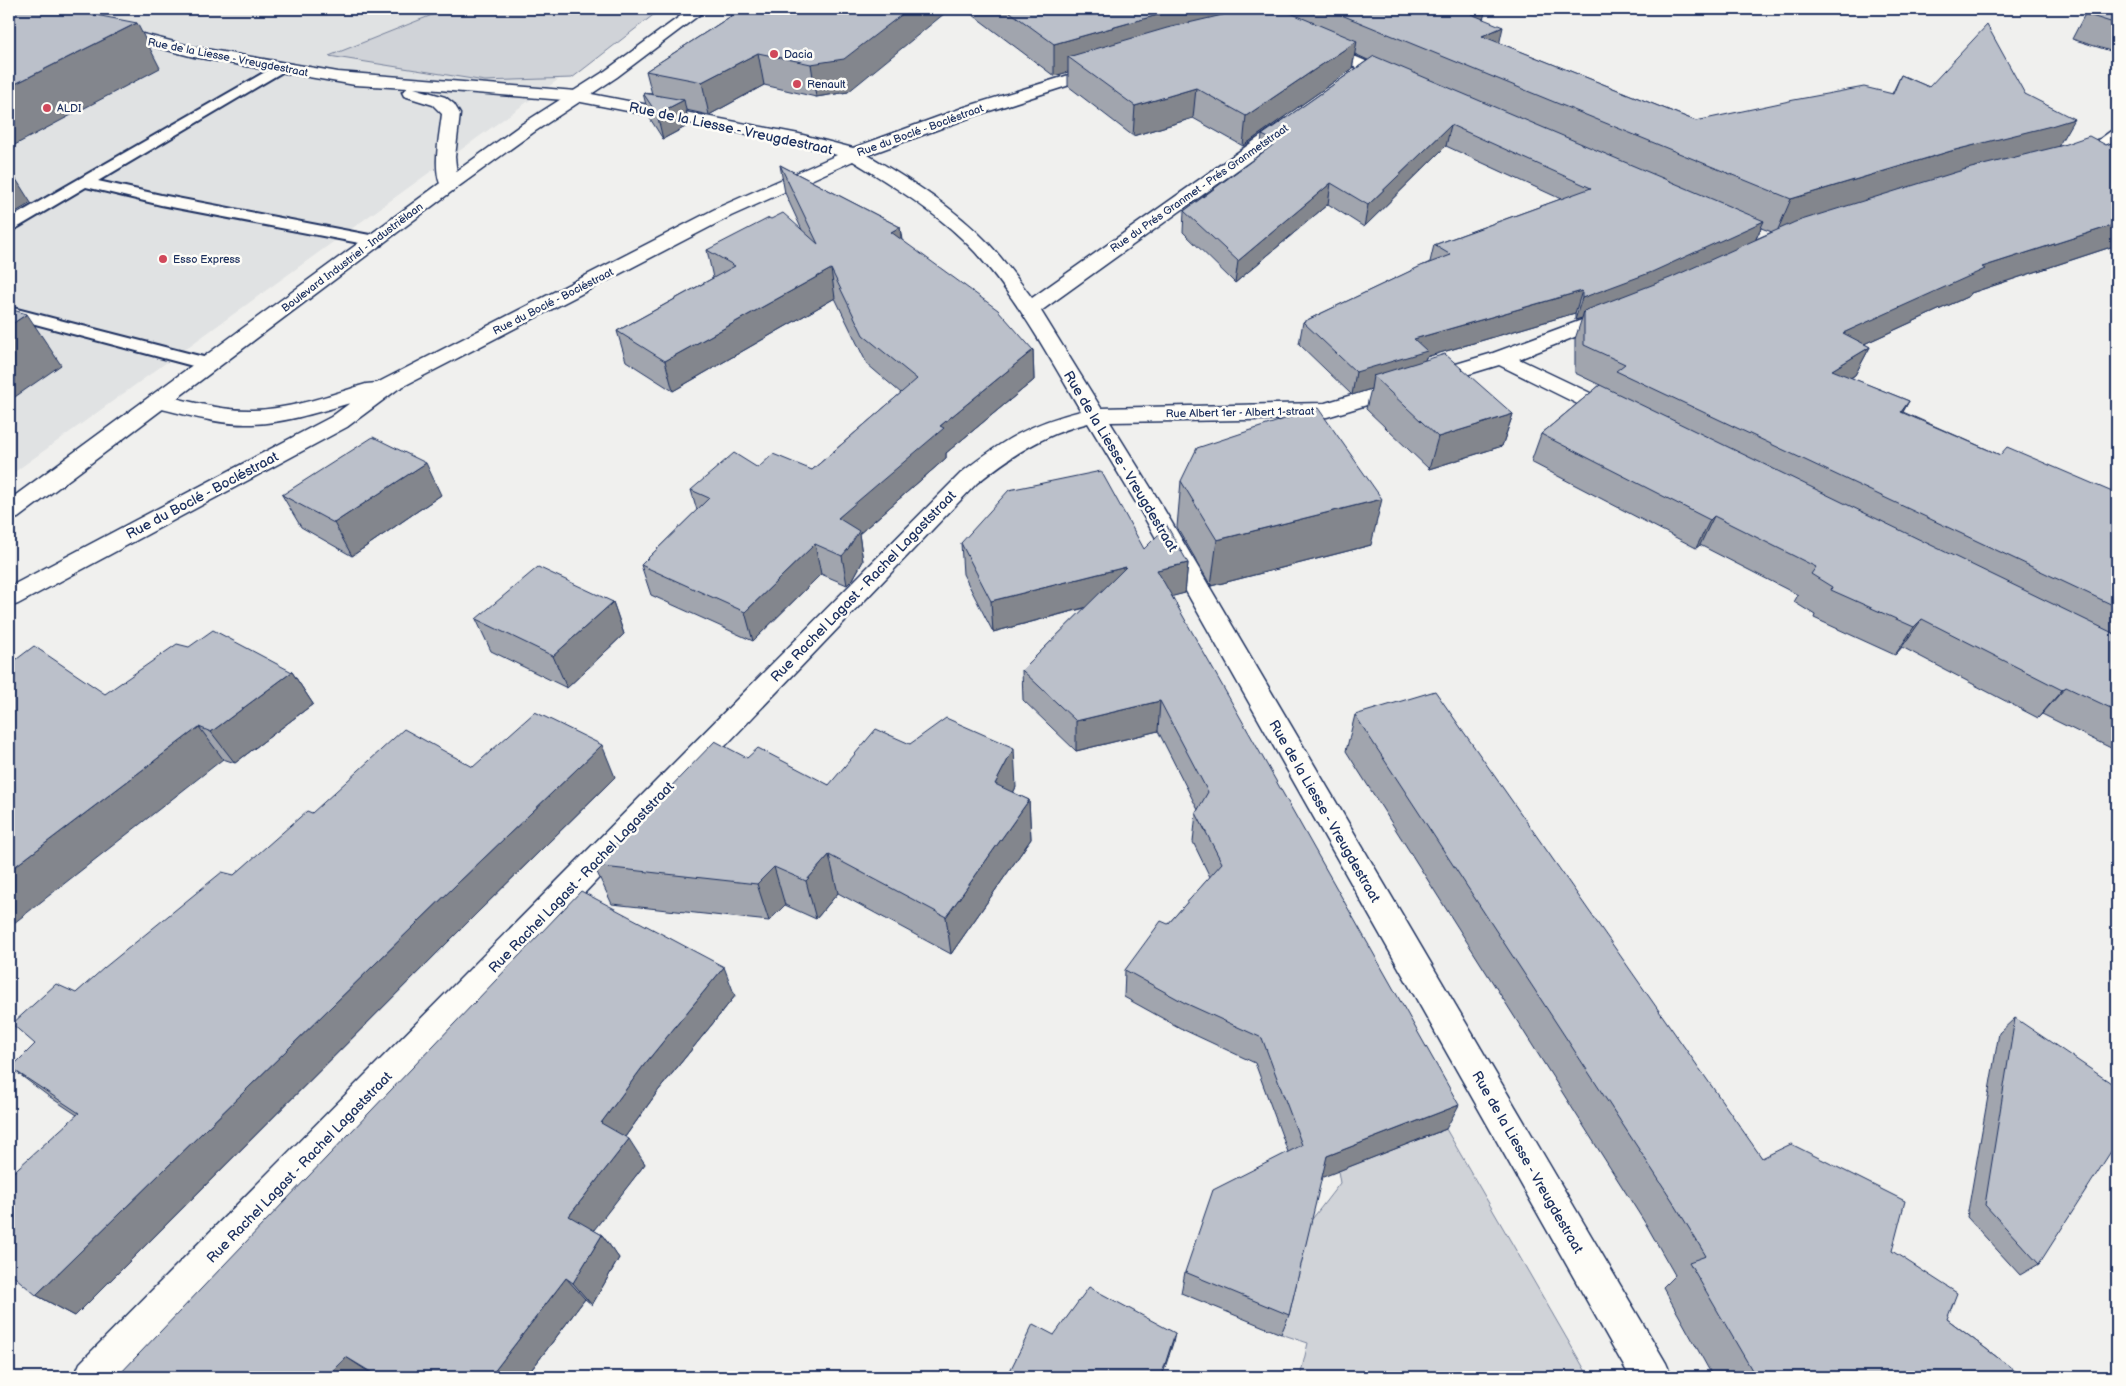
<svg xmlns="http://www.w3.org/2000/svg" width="2126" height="1386" viewBox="0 0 2126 1386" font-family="'Balsamiq Sans',sans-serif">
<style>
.built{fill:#e0e2e3}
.green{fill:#d0d3d8;stroke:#76819b}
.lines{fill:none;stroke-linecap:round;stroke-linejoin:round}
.lane-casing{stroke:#1b2f5e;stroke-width:4}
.street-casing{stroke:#1b2f5e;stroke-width:3}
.secondary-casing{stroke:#1b2f5e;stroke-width:3}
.lane{fill:#fdfcf7;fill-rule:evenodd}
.street{fill:#fdfcf7;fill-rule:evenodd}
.secondary{fill:#fdfcf7;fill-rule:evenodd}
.wall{fill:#a1a5ae;stroke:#1b2f5e;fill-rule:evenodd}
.shaded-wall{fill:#83868d;stroke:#1b2f5e}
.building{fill:#bbc0ca;stroke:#1b2f5e}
.poi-dot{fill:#d1495b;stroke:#fdfcf7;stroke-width:2}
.labels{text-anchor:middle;stroke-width:5;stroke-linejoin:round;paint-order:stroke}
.far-poi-label{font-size:11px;fill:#1b2f5e;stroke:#fdfcf7;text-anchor:start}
.far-street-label{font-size:11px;fill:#1b2f5e;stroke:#fdfcf7}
.street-label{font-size:14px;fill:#1b2f5e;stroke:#fdfcf7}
</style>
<rect width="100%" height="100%" fill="#f0f0ee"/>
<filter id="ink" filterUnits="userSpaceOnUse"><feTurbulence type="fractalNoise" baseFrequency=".02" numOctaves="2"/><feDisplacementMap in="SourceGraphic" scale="10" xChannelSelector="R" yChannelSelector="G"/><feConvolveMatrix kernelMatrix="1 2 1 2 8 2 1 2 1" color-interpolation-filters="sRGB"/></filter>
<g filter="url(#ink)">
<!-- built -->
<path class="built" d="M 9,9 L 656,9 L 9,476 Z"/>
<!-- green -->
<path class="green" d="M 447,9 L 661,9 L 572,78 L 485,81 L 329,56 Z
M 1446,1129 L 1589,1377 L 1300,1377 L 1308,1343 L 1281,1334 L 1306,1227 L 1340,1183 L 1338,1171 Z"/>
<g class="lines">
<!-- lane casing -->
<g class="lane-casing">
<path id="lane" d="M 279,64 L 286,68 L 284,71 L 98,181 L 161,195 L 375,236 L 381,237 L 383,241 L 381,245 L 375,246 L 161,205 L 86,187 L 15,229 L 9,231 L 9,219 Z
M 9,307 L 215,360 L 217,364 L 215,368 L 208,370 L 9,317 Z"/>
</g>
<!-- street casing -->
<g class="street-casing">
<path id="street" d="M 111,26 L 194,47 L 338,72 L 576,91 L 799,134 L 853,148 L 965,107 L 1098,66 L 1110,66 L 1112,69 L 1110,72 L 977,115 L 868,155 C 911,181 954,207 989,244 C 1004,260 1018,280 1032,298 L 1285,119 L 1291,118 L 1297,119 L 1300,123 L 1297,127 L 1041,311 L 1101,408 L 1325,403 L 1493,353 L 1606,311 L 1613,309 L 1620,311 L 1623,315 L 1620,319 L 1519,359 L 1626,410 L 1629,415 L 1626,420 L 1618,422 L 1610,420 L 1499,365 L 1327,417 L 1306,419 L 1110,422 L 1159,501 L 1666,1363 L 1672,1377 L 1630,1377 L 1135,501 L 1088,423 C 1042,435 1014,454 977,483 L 121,1377 L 74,1377 L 80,1363 L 961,473 C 1003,440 1029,424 1081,411 C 1049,357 1018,299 975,252 C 940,214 896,188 853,161 L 731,216 L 398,389 L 347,427 L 18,604 L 9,607 L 9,587 L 331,417 L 350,403 C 319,412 285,423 252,424 C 218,425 183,414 150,406 L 147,401 L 150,396 L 158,394 C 189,401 221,411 253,410 C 292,409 330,395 366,384 L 377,383 L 717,208 L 837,155 L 797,144 L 576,101 L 414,88 L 445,97 L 454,104 L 460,114 L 455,157 L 458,185 L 455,189 L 449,190 L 443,189 C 431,173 440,133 442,114 L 433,105 L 404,96 L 402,92 L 408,88 L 355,85 L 194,57 L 106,34 L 103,31 L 106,28 Z
M 1319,41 L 1403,77 L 1405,80 L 1403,83 L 1391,83 L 1313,49 L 1311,46 L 1313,43 Z
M 2117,130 L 2117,143 L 2112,147 L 2068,161 L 2062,160 L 2059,156 L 2062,152 L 2100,139 L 2111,131 Z"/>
</g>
<!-- secondary casing -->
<g class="secondary-casing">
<path id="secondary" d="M 690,9 L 707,9 L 617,77 L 534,132 L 455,189 L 18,518 L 9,520 L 9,500 L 443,181 L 522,124 L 605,71 Z"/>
</g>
<!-- lane -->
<use href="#lane" class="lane"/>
<!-- street -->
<use href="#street" class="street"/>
<!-- secondary -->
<use href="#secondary" class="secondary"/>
</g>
<!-- wall -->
<path class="wall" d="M 742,9 L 848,92 L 816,97 L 764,85 L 709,115 L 686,110 L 689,125 L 663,139 L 649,117 L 643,93 L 652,94 L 646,71 Z
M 965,9 L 1486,9 L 1483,19 L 1499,43 L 1696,121 L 1892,94 L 1901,75 L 1929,87 L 2025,94 L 2059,146 L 2106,145 L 2117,141 L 2117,245 L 1971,293 L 1969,296 L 1864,344 L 1870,347 L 1855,375 L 1851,378 L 1909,401 L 1903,412 L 2000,455 L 2117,494 L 2117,751 L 2042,714 L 2038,718 L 1902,647 L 1895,655 L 1814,618 L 1815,615 L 1794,602 L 1798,595 L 1700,545 L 1696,548 L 1531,462 L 1541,434 L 1600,385 L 1575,373 L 1575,339 L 1582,318 L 1575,320 L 1575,313 L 1426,357 L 1425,361 L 1513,414 L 1502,446 L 1429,469 L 1366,409 L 1371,389 L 1352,395 L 1299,344 L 1303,322 L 1430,262 L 1434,245 L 1561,199 L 1446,146 L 1364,227 L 1328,204 L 1235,283 L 1183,232 L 1184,211 L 1260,155 L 1262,135 L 1368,60 L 1355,54 L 1352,69 L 1243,146 L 1193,118 L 1133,136 L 1068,86 L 1068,72 L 1054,76 ZM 1761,228 L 1772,232 L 1756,239 Z
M 2117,9 L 2117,53 L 2072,39 L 2085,14 Z
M 780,165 L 900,227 L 902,240 L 1033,350 L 1034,380 L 946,453 L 946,458 L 859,534 L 863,561 L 853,579 L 847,585 L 821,574 L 753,641 L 651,595 L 641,565 L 697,510 L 691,490 L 758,468 L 812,470 L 901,393 L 867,364 L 835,298 L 673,391 L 626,361 L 617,331 L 713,278 L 707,250 L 802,230 L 785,193 Z
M 1181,481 L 1371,545 L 1211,586 L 1177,527 Z
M 282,495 L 441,495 L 352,556 L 301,527 Z
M 961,543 L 1188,563 L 1185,593 L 1172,596 L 1446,1129 L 1321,1177 L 1289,1315 L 1281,1334 L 1181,1293 L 1185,1272 L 1288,1152 L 1255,1063 L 1182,1029 L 1124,997 L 1125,970 L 1168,924 L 1210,877 L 1193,842 L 1196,813 L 1198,810 L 1158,731 L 1076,751 L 1023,700 L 1022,670 L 1085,608 L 993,632 L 963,574 Z
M 613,602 L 624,634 L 567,688 L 491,651 L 476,619 Z
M 292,672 L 313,704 L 235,763 L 223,759 L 105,694 Z
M 1355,715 L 1762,1158 L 1892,1251 L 1947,1319 L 2023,1377 L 1713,1377 L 1663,1287 L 1675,1275 L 1647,1226 L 1346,751 Z
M 910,744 L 1016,787 L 1013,793 L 1029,800 L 1031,839 L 951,954 L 838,893 L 816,919 L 785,905 L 769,921 L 612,904 L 594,866 L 747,758 L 829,785 Z
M 473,767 L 615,777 L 478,912 L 75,1316 L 36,1295 L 77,1115 L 47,1095 L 11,1068 L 35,1044 L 76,993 L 234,875 L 312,813 Z
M 735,996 L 658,1091 L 625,1137 L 645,1164 L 593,1230 L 602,1235 L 619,1258 L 592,1305 L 585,1299 L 526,1377 L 377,1377 L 375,1376 L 373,1377 L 117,1377 Z
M 2015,1018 L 2039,1264 L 2020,1275 L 1967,1217 L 1999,1033 Z"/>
<!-- shaded-wall -->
<path class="shaded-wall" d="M 909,9 L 950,9 L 848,92 L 816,97 L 811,64 Z
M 1179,9 L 1292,9 L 1292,13 L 1068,57 L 1068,72 L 1054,76 L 1054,44 Z
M 1477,9 L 1486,9 L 1480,31 L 1471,14 Z
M 137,23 L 160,68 L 9,148 L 9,87 Z
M 1503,27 L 1496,59 L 1482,36 Z
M 1357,41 L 1352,69 L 1243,146 L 1246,116 Z
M 758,53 L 764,85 L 709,115 L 702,82 Z
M 1196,88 L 1193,118 L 1133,136 L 1135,106 Z
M 684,100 L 689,125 L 663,139 L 657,114 Z
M 2074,119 L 2055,152 L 1776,234 L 1791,199 L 1951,151 Z
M 1451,125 L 1446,146 L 1364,227 L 1368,205 Z
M 9,168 L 31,203 L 9,216 Z
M 1331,183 L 1328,204 L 1235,283 L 1238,261 Z
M 1764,221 L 1754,243 L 1644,294 L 1584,311 L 1582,318 L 1575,320 L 1582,298 Z
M 2117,224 L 2117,245 L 1971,293 L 1969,296 L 1829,360 L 1843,333 L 1982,267 Z
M 900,227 L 903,256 L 891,232 Z
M 831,269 L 835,298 L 673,391 L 665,361 Z
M 1582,291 L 1575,313 L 1426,357 L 1421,373 L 1373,376 L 1371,389 L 1352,395 L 1356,372 L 1414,339 Z
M 27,314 L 61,365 L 9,401 L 9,326 Z
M 1870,347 L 1855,375 L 1817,398 L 1832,370 Z
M 1033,350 L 1034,380 L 946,453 L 946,458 L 859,534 L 863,561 L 853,579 L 847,585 L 842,556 L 838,518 L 940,426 Z
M 1909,401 L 1893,429 L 1901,412 Z
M 1513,414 L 1502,446 L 1429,469 L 1438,437 Z
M 426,463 L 441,495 L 352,556 L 334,523 Z
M 1382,499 L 1371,545 L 1211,586 L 1217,540 Z
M 1714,516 L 1700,545 L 1696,548 L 1710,520 Z
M 815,544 L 821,574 L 753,641 L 745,612 Z
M 1188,563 L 1185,593 L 1155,601 L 1157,570 Z
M 1126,567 L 1125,597 L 993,632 L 991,601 Z
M 613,602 L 624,634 L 567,688 L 553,656 Z
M 1922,619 L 1902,647 L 1895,655 L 1914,627 Z
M 292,672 L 313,704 L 235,763 L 211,732 Z
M 2066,687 L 2042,714 L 2038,718 L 2062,690 Z
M 1160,701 L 1158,731 L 1076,751 L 1076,721 Z
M 199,727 L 223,759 L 9,927 L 9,871 Z
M 602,745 L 615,777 L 478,912 L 75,1316 L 36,1295 L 459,882 Z
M 1014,748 L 1016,787 L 998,823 L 995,784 Z
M 1029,800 L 1031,839 L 951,954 L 946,917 Z
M 829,855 L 838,893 L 816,919 L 806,881 Z
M 774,867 L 785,905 L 769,921 L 757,884 Z
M 724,967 L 735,996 L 658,1091 L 617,1148 L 601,1123 L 644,1065 Z
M 1459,1105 L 1446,1129 L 1318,1179 L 1327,1156 Z
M 629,1139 L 645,1164 L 587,1239 L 569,1216 Z
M 602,1235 L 619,1258 L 592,1305 L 573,1283 Z
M 566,1278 L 585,1299 L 526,1377 L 490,1377 Z
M 1175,1333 L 1173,1343 L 1162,1377 L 1161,1377 Z
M 346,1357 L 375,1376 L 373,1377 L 328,1377 Z"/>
<!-- building -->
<path class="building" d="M 9,9 L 65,9 L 137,23 L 9,87 Z
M 742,9 L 909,9 L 844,59 L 811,64 L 758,53 L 702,82 L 646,71 Z
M 1006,9 L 1179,9 L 1054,44 Z
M 1248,9 L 1281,9 L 1357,41 L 1246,116 L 1196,88 L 1135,106 L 1068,57 L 1167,28 Z
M 1327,9 L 1477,9 L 1471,14 L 1503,27 L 1482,36 L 1696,121 L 1794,100 L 1864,87 L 1893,94 L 1901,75 L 1929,87 L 1987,25 L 2025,94 L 2074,119 L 2051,126 L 1951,151 L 1791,199 Z
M 2113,9 L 2117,9 L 2117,24 L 2085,14 Z
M 1374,56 L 1764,221 L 1652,272 L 1582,298 L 1582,291 L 1414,339 L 1427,351 L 1356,372 L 1303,322 L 1421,266 L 1451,255 L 1434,245 L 1591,188 L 1451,125 L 1368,205 L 1331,183 L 1238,261 L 1184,211 L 1277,142 L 1262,135 Z
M 643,93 L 684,100 L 657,114 Z
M 2089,136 L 2106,145 L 2117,141 L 2117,224 L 1982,267 L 1985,269 L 1843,333 L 1870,347 L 1832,370 L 1909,401 L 1901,412 L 2000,455 L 2007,447 L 2117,494 L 2117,607 L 1616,371 L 1625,364 L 1584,345 L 1584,311 L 1670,278 L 1795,222 L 1963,170 L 2060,146 Z
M 780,165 L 900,227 L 891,232 L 998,310 L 1033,350 L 940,426 L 944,428 L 838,518 L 859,531 L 848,549 L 842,556 L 815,544 L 745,612 L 641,565 L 709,498 L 691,490 L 734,453 L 758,468 L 773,454 L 812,470 L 917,379 L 863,335 L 831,269 L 665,361 L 617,331 L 735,266 L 707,250 L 769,218 L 771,219 L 783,213 L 818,244 Z
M 9,309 L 27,314 L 9,326 Z
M 1445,354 L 1513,414 L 1438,437 L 1373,376 Z
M 1600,385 L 2117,635 L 2117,711 L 2066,687 L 2062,690 L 1922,619 L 1914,627 L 1831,590 L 1832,587 L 1811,574 L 1816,567 L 1714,516 L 1710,520 L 1541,434 Z
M 1318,408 L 1382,499 L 1217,540 L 1181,481 L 1197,448 Z
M 373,437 L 426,463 L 334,523 L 282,495 Z
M 1101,471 L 1144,549 L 1162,531 L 1166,524 L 1188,563 L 1157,570 L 1459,1105 L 1327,1156 L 1289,1315 L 1185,1272 L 1213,1190 L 1302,1145 L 1262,1038 L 1185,1003 L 1125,970 L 1161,921 L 1168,924 L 1222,863 L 1196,813 L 1208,792 L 1160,701 L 1076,721 L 1022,670 L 1126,567 L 991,601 L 961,543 L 1009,490 Z
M 538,567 L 613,602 L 553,656 L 476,619 Z
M 213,630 L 292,672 L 211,732 L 199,727 L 9,871 L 9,665 L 34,646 L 105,694 L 177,644 L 189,647 Z
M 1435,691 L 1762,1158 L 1791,1144 L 1905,1201 L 1892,1251 L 1957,1293 L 1947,1319 L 2023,1377 L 1756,1377 L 1689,1262 L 1706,1256 L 1672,1200 L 1355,715 Z
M 535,712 L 602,745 L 459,882 L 36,1295 L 9,1272 L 9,1176 L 79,1113 L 11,1068 L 35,1044 L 12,1024 L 56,984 L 76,993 L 104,968 L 222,872 L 234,875 L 307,811 L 312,813 L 404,729 L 473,767 Z
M 946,718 L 1014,748 L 995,784 L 1029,800 L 946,917 L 829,855 L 806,881 L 774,867 L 757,884 L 594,866 L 715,741 L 747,758 L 758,748 L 829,785 L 876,729 L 910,744 Z
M 581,891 L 724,967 L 644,1065 L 601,1123 L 629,1139 L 569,1216 L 602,1235 L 573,1283 L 566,1278 L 490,1377 L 379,1377 L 346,1357 L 328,1377 L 117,1377 Z
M 2015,1018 L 2117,1087 L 2117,1142 L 2039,1264 L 1985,1205 Z
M 1089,1287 L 1175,1333 L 1161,1377 L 1007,1377 L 1033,1324 L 1054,1335 Z"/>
</g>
<!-- markers -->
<g class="poi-dot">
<circle cx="774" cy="54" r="5"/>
<circle cx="797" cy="84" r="5"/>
<circle cx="47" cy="108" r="5"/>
<circle cx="163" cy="259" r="5"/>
</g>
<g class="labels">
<!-- far-poi labels -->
<g class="far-poi-label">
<text x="784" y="58">Dacia</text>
<text x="807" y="88">Renault</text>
<text x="57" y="112">ALDI</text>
<text x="173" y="263">Esso Express</text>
</g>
<!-- far-street labels -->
<g class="far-street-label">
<text transform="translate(228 57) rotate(11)" y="4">Rue de la Liesse - Vreugdestraat</text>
<text transform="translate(920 130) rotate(-20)" y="4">Rue du Boclé - Bocléstraat</text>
<text transform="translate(1199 188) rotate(-35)" y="4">Rue du Prés Granmet - Prés Granmetstraat</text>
<text transform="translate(352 257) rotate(-37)" y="4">Boulevard Industriel - Industriëlaan</text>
<text transform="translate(553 301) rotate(-27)" y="4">Rue du Boclé - Bocléstraat</text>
<text transform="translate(1240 412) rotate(-1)" y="4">Rue Albert 1er - Albert 1-straat</text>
</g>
<!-- street labels -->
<g class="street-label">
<text transform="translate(731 128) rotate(12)" y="5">Rue de la Liesse - Vreugdestraat</text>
<text transform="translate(1121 461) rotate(59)" y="5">Rue de la Liesse - Vreugdestraat</text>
<text transform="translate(202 495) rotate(-28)" y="5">Rue du Boclé - Bocléstraat</text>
<text transform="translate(863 586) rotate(-46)" y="5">Rue Rachel Lagast - Rachel Lagaststraat</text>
<text transform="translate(1325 811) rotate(60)" y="5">Rue de la Liesse - Vreugdestraat</text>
<text transform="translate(581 877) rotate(-46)" y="5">Rue Rachel Lagast - Rachel Lagaststraat</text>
<text transform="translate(1528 1162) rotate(60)" y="5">Rue de la Liesse - Vreugdestraat</text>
<text transform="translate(299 1167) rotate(-46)" y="5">Rue Rachel Lagast - Rachel Lagaststraat</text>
</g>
</g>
<!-- margin -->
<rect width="2126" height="1386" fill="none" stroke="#fdfcf7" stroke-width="30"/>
<rect x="15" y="15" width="2096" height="1356" fill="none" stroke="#1b2f5e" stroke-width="2" filter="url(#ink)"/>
</svg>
